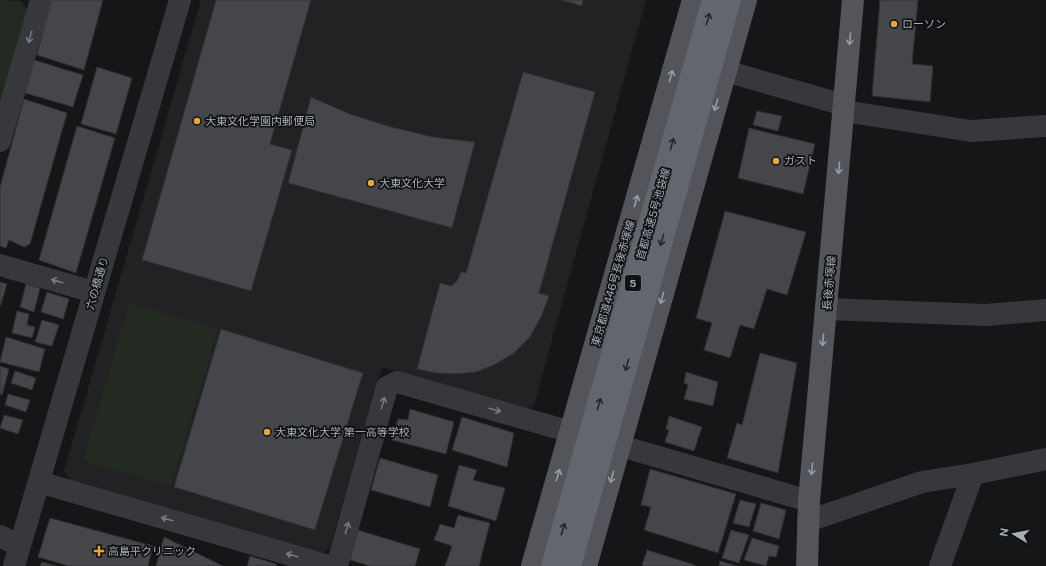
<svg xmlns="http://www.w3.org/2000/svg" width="1046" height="566" viewBox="0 0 1046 566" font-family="'Public Sans','Noto Sans JP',sans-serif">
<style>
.built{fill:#222224}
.green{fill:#222a22}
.building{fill:#45464a;stroke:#303033}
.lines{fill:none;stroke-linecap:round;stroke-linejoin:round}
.minor{stroke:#37383c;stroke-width:22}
.major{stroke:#53555b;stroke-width:22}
.highway{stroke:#63666d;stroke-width:22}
.oneway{stroke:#252629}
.oneway2{stroke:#757880}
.oneway3{stroke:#979ba5}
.poi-dot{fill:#e8a73d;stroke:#101112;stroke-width:1.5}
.labels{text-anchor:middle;stroke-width:3.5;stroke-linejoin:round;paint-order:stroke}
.shield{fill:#101112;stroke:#7a7e86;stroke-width:1}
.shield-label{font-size:10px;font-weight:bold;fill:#a8adb7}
.poi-label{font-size:11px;fill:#a8adb7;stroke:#101112;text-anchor:start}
.street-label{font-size:11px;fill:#a8adb7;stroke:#101112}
</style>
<rect width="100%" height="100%" fill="#151617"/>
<!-- built -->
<path class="built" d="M 201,0 L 646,0 L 534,405 L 524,410 L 382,367 L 330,547 L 321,554 L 70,480 L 64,471 Z"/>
<!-- green -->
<path class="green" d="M 0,0 L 21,1 L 28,11 L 0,107 Z
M 129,303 L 218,329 L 171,486 L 83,461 Z"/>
<!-- building -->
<path class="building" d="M 51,0 L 103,0 L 84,70 L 37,55 Z
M 216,0 L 311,0 L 270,144 L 292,150 L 251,291 L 142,260 Z
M 561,0 L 583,0 L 582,6 Z
M 880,0 L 918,0 L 912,64 L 933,66 L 930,102 L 872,96 Z
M 34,60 L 83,75 L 73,107 L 25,93 Z
M 97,67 L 132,78 L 116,134 L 81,124 Z
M 523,72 L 595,92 L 539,293 L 549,296 L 541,317 L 530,337 L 514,353 L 494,365 L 476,372 L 457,374 L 436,373 L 417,369 L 440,283 L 451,286 L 457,281 L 461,272 L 466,273 Z
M 311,97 L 350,114 L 391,127 L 433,137 L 475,142 L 452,228 L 288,183 Z
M 24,99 L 67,113 L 30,244 L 24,247 L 9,240 L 6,248 L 0,246 L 0,187 Z
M 757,111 L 782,116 L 778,131 L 753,125 Z
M 77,126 L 115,138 L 76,273 L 39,260 Z
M 749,128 L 815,144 L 803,194 L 738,178 Z
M 725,211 L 806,232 L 787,295 L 767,289 L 754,329 L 740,325 L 730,358 L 704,350 L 712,323 L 696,318 Z
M 0,282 L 7,284 L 0,307 Z
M 26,284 L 40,288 L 34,312 L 20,307 Z
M 47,292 L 69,299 L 63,319 L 41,312 Z
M 17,311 L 29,314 L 27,325 L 35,327 L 32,338 L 12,333 Z
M 42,320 L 59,325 L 52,346 L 35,342 Z
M 221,329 L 363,373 L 315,530 L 174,487 Z
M 6,337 L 45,349 L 39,372 L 0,362 Z
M 760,353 L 797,363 L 778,473 L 727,458 L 737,423 L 742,425 Z
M 0,366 L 9,369 L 2,395 L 0,394 Z
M 15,371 L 36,378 L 32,390 L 11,383 Z
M 686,372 L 718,382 L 713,406 L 684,399 L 688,385 L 684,383 Z
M 8,394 L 30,400 L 26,412 L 5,405 Z
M 410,409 L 454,422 L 446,454 L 392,440 L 398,419 L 408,420 Z
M 4,415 L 23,420 L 18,434 L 0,428 Z
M 669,416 L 702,427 L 694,451 L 665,442 L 669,430 L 666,429 Z
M 462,417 L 514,433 L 507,467 L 452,450 Z
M 380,458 L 438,475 L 430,507 L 371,490 Z
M 459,465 L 477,470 L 473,480 L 505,488 L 496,521 L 448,506 Z
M 650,469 L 736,494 L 718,553 L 644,530 L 651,507 L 641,505 Z
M 740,500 L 756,504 L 749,527 L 733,523 Z
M 761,503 L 786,510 L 779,539 L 753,531 Z
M 458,515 L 490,523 L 479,566 L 445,566 L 452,546 L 434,540 L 440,524 L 454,528 Z
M 50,518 L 153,546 L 148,566 L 69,566 L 38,557 Z
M 358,530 L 420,549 L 415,566 L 370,566 L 350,560 Z
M 731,530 L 749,535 L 739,563 L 722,558 Z
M 164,537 L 223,566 L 156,566 Z
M 752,538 L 779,546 L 776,557 L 769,556 L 766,566 L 744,560 Z
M 647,550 L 695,565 L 695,566 L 644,566 L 642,565 Z
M 250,556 L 276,564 L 276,566 L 247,566 Z
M 720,561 L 737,566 L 719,566 Z
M 42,562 L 57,566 L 40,566 Z"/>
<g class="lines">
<!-- minor -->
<path class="minor" d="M 725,71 L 844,105
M 844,111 L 971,131 L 1046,126
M 0,141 L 41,0
M 0,265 L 94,292
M 826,309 L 986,315 L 1046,310
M 621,446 L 809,501
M 39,482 L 329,566
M 808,521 L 922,482 L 973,474 L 1046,459
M 0,536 L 20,546
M 14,566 L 180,0
M 337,566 L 387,387 L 397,382 L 571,432
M 940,566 L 973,474"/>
<!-- major -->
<path class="major" d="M 532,566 L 693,0
M 586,566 L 746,0
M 807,566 L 809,501 L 853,0"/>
<!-- highway -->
<path class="highway" d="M 552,566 L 713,0
M 570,566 L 730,0"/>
</g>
<!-- one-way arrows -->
<defs><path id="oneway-shaft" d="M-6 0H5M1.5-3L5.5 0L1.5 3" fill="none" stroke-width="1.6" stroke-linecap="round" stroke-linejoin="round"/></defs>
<g class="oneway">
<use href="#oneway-shaft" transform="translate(708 19) rotate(-74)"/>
<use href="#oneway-shaft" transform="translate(672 144) rotate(-74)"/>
<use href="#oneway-shaft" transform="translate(662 240) rotate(106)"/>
<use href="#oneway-shaft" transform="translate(627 365) rotate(106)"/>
<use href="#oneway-shaft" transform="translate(599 404) rotate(-74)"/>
<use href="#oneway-shaft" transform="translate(563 529) rotate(-74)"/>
</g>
<g class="oneway2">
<use href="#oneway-shaft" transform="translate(30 37) rotate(106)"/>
<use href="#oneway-shaft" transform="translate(57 281) rotate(-164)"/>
<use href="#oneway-shaft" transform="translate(383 403) rotate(-74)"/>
<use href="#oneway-shaft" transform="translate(495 410) rotate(16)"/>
<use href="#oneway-shaft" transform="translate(167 519) rotate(-164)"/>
<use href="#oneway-shaft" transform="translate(347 528) rotate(-74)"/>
<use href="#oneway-shaft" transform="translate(292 555) rotate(-164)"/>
</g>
<g class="oneway3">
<use href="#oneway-shaft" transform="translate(850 39) rotate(95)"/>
<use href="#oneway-shaft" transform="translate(671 76) rotate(-74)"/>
<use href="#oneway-shaft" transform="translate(716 105) rotate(106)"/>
<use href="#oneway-shaft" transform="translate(839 168) rotate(95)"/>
<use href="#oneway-shaft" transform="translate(636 201) rotate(-74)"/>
<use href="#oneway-shaft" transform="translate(662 298) rotate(106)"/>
<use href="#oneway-shaft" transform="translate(823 340) rotate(95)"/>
<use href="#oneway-shaft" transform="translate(812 469) rotate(95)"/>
<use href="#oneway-shaft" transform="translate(558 475) rotate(-74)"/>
<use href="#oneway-shaft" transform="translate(612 477) rotate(106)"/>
</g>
<!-- markers -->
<g class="poi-dot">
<circle cx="894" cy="24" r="4"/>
<circle cx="197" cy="121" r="4"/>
<circle cx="776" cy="161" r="4"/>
<circle cx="371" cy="183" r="4"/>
<circle cx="267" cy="432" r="4"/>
<path d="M97 545h4v4h4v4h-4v4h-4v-4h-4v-4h4z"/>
</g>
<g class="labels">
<!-- shield labels -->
<rect class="shield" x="625" y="275" width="16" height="16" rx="3"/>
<g class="shield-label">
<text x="633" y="287">5</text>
</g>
<!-- poi labels -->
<g class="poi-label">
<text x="902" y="28">ローソン</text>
<text x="205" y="125">大東文化学園内郵便局</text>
<text x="784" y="165">ガスト</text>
<text x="379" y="187">大東文化大学</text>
<text x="275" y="436">大東文化大学 第一高等学校</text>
<text x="108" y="555">高島平クリニック</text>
</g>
<!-- street labels -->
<g class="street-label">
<text transform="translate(653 214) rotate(-74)" y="4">首都高速5号池袋線</text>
<text transform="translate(97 283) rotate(-74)" y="4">六の橋通り</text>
<text transform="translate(613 283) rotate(-74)" y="4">東京都道446号長後赤塚線</text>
<text transform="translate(829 283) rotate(-85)" y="4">長後赤塚線</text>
</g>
</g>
<!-- north arrow -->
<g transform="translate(1014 534) rotate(280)" stroke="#101112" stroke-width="3" paint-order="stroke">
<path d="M0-3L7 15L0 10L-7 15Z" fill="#a8adb7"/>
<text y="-6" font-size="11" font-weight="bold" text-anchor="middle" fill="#a8adb7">N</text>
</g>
</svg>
